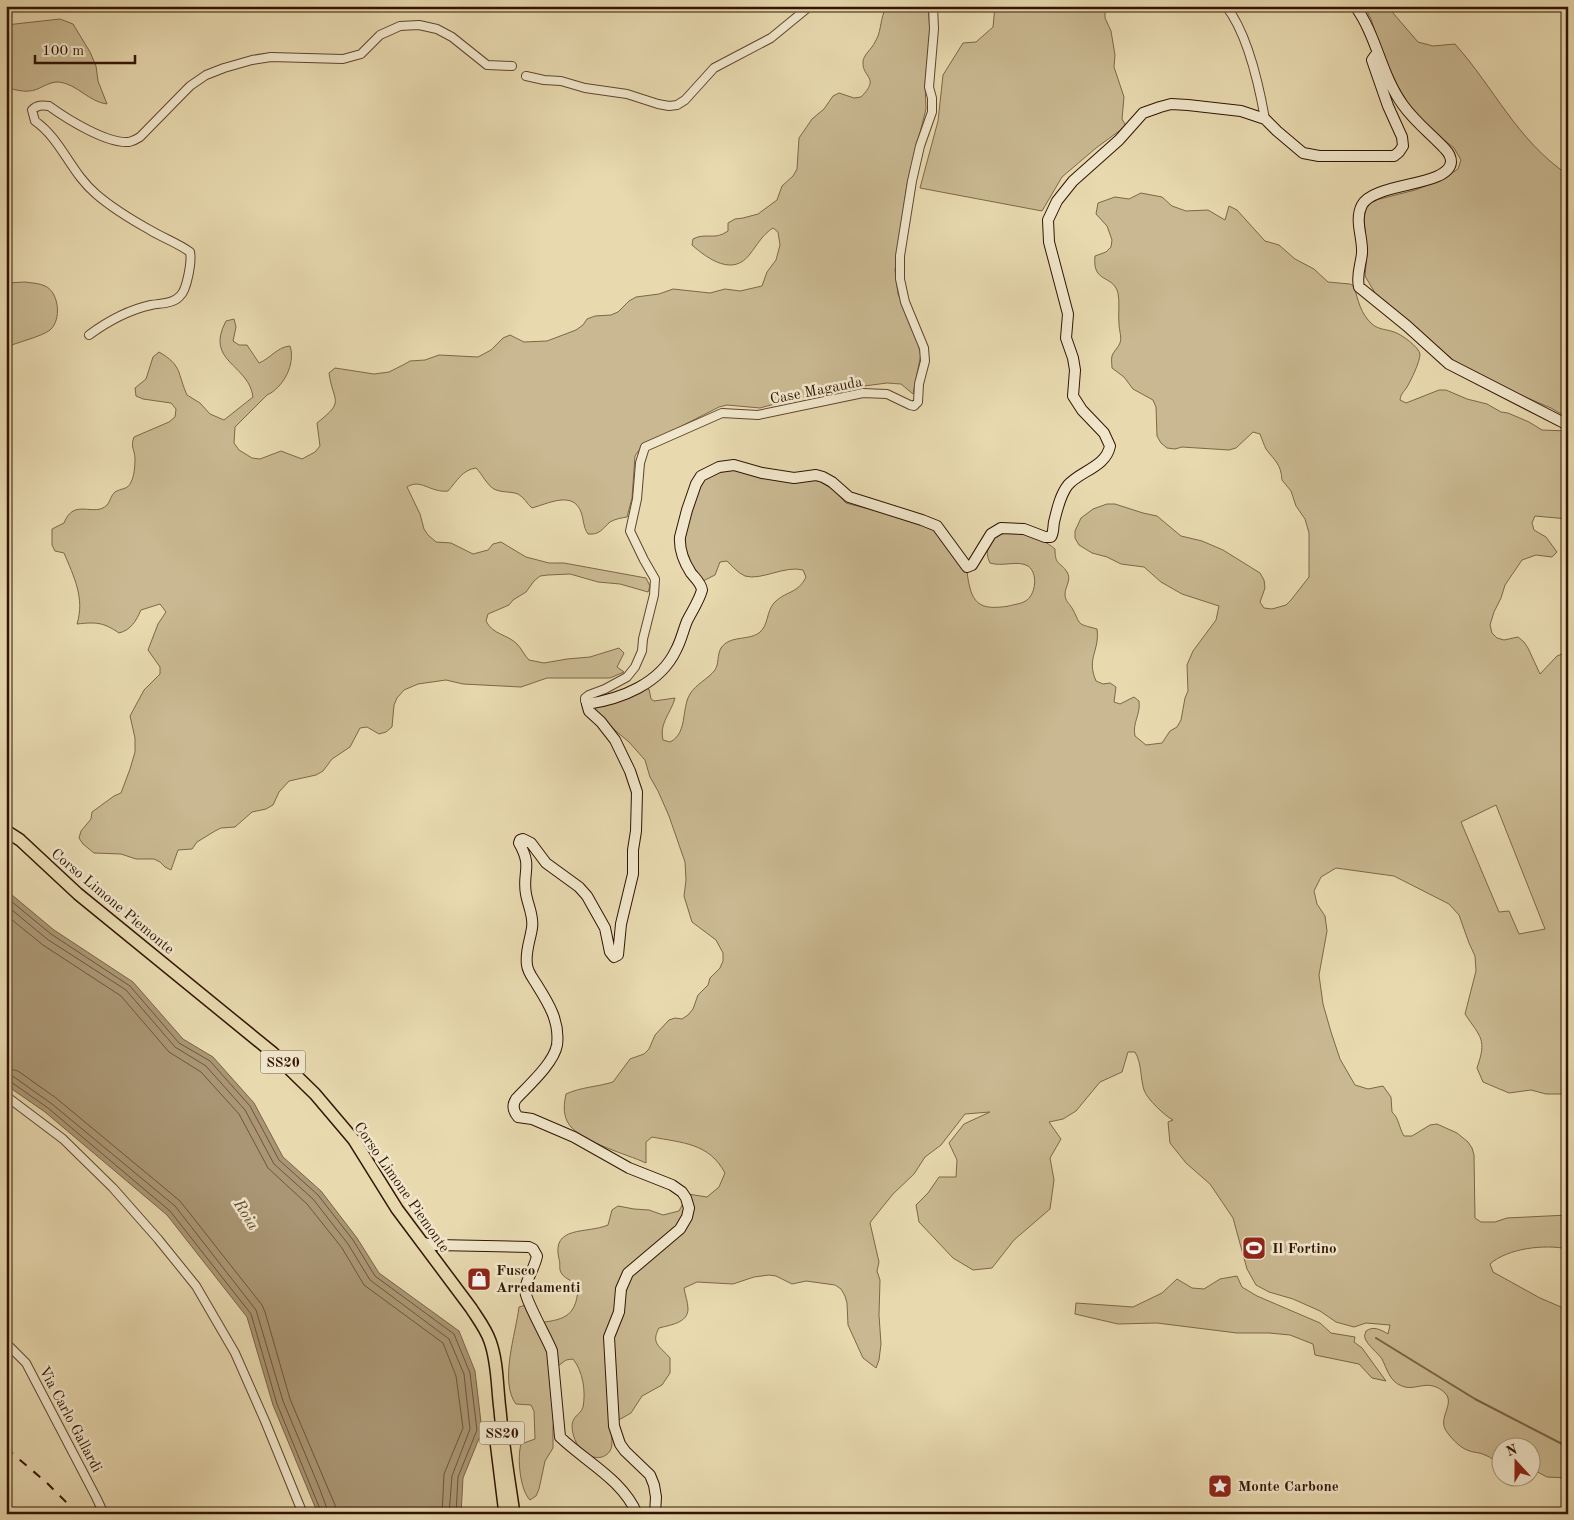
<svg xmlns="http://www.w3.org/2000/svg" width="1574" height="1520" viewBox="0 0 1574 1520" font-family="'Old Standard TT',serif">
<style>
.green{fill:#c9b891;stroke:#7e6648;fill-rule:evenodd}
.water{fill:#aa9674;stroke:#7a6246}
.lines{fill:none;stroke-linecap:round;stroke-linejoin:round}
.shore{stroke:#6e553a;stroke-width:1}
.stream{stroke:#7a6246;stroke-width:2}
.street-casing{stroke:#60452c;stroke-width:10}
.secondary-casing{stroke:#321400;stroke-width:12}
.primary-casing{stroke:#321400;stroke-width:14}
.street{stroke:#f0e6cb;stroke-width:8}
.secondary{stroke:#f0e6cb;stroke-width:10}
.primary{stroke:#e8d9af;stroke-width:11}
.rail{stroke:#321400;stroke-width:2;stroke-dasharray:9 9;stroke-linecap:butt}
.labels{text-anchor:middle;stroke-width:5;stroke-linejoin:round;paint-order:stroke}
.shield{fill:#f0e6cb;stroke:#6b533d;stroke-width:1}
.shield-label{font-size:14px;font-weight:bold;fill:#321400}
.street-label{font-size:15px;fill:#321400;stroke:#f0e6cb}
.poi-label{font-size:15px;font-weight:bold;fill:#321400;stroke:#f0e6cb;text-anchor:start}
.water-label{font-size:16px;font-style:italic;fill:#62482e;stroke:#f0e6cb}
</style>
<rect width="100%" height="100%" fill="#e8d9af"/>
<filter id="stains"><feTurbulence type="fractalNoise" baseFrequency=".004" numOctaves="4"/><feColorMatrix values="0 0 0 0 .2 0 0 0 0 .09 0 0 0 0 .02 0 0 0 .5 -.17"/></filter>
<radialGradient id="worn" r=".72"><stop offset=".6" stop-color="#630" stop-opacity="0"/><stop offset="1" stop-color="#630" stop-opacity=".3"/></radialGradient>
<!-- green -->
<path class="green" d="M 893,6 L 928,6 L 930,30 L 925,84 L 926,109 L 907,184 L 895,270 L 898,294 L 916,337 L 921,354 L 913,394 L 901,384 L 887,383 L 834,390 L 793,399 L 760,408 L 727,405 L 719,407 L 666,434 L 644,443 L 635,456 L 632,498 L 627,517 C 621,518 615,519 610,522 C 602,529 600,535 588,534 C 583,527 584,520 581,512 C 573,490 547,504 532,508 C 527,504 524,497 518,494 C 510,491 502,493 494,489 C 487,485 482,474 476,468 C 462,470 457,481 448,491 C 430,493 421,478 407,487 L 420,514 L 424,529 L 428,535 L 436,542 L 451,543 L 473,554 L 488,550 L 493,544 L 501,542 L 526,557 L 549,563 L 564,563 L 646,578 L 650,586 L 648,592 L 620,584 L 598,582 L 570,574 L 548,575 L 540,576 L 534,581 L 526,592 L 513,600 L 509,605 L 488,614 L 486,621 C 493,635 507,634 517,644 C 522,649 524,655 529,660 L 544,663 L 567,659 L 590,657 L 619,648 L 624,653 L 617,667 L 624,672 L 610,678 L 547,678 L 521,687 L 463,684 L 446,680 L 418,684 L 404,690 L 397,698 L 394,705 L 392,727 L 386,732 L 379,734 L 367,727 L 360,728 L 350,747 L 332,759 L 323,771 L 316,775 L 289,781 L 279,792 L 273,805 L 266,809 L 252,812 L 235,827 L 221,828 L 215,831 L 197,842 L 192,849 L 178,850 L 171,870 L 165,867 L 160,862 L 154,859 L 136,859 L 121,854 L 94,853 L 83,844 L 79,838 L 81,831 L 91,819 L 92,812 L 114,796 L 121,793 L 130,769 L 135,752 L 135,738 L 130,716 L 144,690 L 160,674 L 160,667 L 148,650 L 158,624 L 166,612 L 160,604 L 141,610 C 136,621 131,630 119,633 C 103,622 96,622 77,624 C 85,598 74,577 64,553 L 55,551 L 52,545 L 52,529 L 64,523 C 74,497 94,518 107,505 C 110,502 111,495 115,492 C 121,488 128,490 131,482 C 134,477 135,466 135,459 C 135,450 130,447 134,437 L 169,422 L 175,417 L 176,409 L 171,403 L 143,399 L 136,396 L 135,388 L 146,379 L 153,357 L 159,352 C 183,366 177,373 187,395 L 200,403 L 210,414 L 224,420 L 253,397 C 249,364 204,362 226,321 L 234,319 L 236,327 L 233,341 L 239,345 L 247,345 L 259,363 C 271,358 277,347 290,346 C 296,364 283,388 267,395 L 235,427 L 234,443 L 239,450 L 252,458 L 260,459 L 281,451 L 302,459 L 315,452 L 320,446 L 317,423 C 346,400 333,403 329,373 L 335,368 L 374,374 L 389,372 L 403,365 L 410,361 L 425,360 L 439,355 L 478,357 L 491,350 L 503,338 L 510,335 L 524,342 L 547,341 L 576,330 L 583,325 L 587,319 L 595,316 L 611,315 L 618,312 L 629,301 L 636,297 L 659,294 L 673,289 L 710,293 L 725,289 L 740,291 L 762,286 L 767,272 L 776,260 L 780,245 L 778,232 L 773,228 C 763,234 757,245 750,254 C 733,277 708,259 692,245 L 693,239 C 706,232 714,241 728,231 L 728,223 L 735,219 L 743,218 L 758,214 L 777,200 L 782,186 L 793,176 L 797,169 L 799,138 L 812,119 L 824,109 L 833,96 L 839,93 L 854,98 L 861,97 C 881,77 862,78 863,62 C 863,55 872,49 875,42 C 881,33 880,22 884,12 L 891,9 Z
M 995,6 L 1105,6 L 1105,18 L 1111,31 L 1115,55 L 1114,67 L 1124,97 L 1122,119 L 1126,126 L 1096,148 L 1062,177 L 1042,211 L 920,188 L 938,121 L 943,75 L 963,43 L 976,42 L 993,27 Z
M 1364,6 L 1387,6 L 1418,42 L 1433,46 L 1455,44 C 1495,89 1516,139 1568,175 L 1568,418 L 1551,408 L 1497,385 L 1460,366 L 1375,293 L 1365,276 L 1367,254 L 1364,218 L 1366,208 L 1372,201 L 1415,190 L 1441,180 L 1458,169 L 1461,160 L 1454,148 L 1417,118 L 1408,104 L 1396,83 L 1379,44 L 1371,19 Z
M 60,19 L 73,24 L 90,52 L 96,66 L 98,81 L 107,104 C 89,102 77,84 59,82 C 48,81 39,91 29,91 C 22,92 14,89 6,88 L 6,25 Z
M 1141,193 L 1162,197 L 1172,206 L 1186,211 L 1208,210 L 1225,220 L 1229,206 L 1237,210 L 1265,241 L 1279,245 L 1295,259 L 1314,269 L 1328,282 L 1350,284 L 1354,286 C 1358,301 1361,314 1372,324 C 1379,330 1386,329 1394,332 C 1401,334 1419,347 1420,354 C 1420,362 1411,380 1407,387 C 1404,392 1401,393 1400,400 L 1406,403 L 1439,390 L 1446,390 L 1467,399 L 1487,404 L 1501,412 L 1508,413 L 1529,422 L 1542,430 L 1568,431 L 1568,519 L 1535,516 L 1532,523 L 1534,530 L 1546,537 L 1557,552 L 1552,557 L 1536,555 L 1522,560 L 1505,585 L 1501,598 L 1494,612 L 1490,625 L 1492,633 L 1497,638 L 1504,640 L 1518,637 L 1524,642 L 1528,648 L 1540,674 L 1557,656 L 1568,652 L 1568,1097 L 1561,1094 L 1546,1094 L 1531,1090 L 1509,1093 L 1483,1082 L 1477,1068 C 1487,1039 1481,1038 1465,1014 L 1476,971 L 1475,956 L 1469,943 L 1459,915 L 1449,904 L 1394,876 L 1336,868 L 1321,877 L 1314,891 L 1317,904 L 1325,916 L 1327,931 L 1319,975 L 1323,1004 L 1331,1032 L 1340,1059 L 1355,1085 L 1368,1089 L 1383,1086 L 1391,1097 L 1392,1112 C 1399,1118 1399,1128 1404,1136 L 1412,1136 L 1430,1125 L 1437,1124 L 1457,1133 L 1468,1142 L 1472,1148 L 1474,1155 L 1475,1218 L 1481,1222 L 1495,1222 L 1507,1218 L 1568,1215 L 1568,1249 C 1545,1244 1508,1248 1490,1264 L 1493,1272 L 1540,1298 L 1568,1310 L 1568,1478 L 1547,1477 L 1532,1469 L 1532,1448 L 1502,1448 L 1501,1465 C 1496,1462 1491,1457 1485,1455 C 1480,1452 1473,1453 1467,1450 C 1459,1447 1449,1436 1445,1429 C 1439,1417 1455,1403 1445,1393 C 1428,1377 1416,1392 1402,1386 C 1390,1382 1387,1369 1382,1359 C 1377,1352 1368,1346 1365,1338 C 1364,1335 1365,1335 1366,1331 C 1373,1326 1380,1329 1388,1334 L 1390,1325 L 1366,1323 L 1354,1327 L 1336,1322 L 1320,1311 L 1293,1299 L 1269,1292 L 1256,1285 L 1247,1269 L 1233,1218 L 1210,1184 L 1186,1163 L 1170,1143 L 1168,1122 L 1173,1120 C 1165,1116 1147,1099 1144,1090 C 1140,1077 1142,1064 1135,1052 L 1128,1052 L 1122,1072 L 1100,1082 L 1076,1111 L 1063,1119 L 1049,1122 L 1061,1139 L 1050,1158 L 1054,1180 L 1050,1209 L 1014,1240 L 992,1268 L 973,1270 L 953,1258 L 919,1222 L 916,1205 L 928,1193 L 939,1177 L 956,1177 L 957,1160 L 949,1143 L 964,1124 L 990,1112 L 965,1114 L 941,1145 L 925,1157 L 914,1174 L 893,1194 L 872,1220 L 870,1223 L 879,1262 L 877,1271 L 880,1280 L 879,1315 L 881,1344 L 879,1360 L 876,1368 L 863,1358 L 848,1325 L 847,1303 L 845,1296 L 841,1289 L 835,1285 L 806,1281 L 792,1284 L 776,1276 L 769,1275 L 754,1277 L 733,1284 L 697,1282 L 684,1288 C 685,1295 688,1302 688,1309 C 688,1323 670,1325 659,1328 C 650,1344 661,1347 670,1358 L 670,1373 L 662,1385 L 642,1396 L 631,1413 L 610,1425 C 611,1432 614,1444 610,1451 C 600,1465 581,1454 576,1442 C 573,1436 570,1425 574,1419 C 577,1414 581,1413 583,1407 C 586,1392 583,1371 573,1359 L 566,1360 L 554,1369 L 555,1409 L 553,1427 L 553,1448 L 545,1461 L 539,1489 L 536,1496 L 530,1500 C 520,1490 517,1458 521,1444 L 535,1439 L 534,1411 L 531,1405 L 516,1404 C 499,1382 516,1333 519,1307 L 526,1305 L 537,1323 C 562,1320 576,1318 578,1289 C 574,1280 566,1280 562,1274 C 558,1269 561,1264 559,1259 C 551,1225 587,1234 608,1225 L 612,1210 L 618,1206 L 634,1209 L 649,1210 L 663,1215 L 679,1211 L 688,1194 L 707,1197 L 719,1187 L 725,1173 C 709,1143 683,1143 652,1137 L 646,1142 L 646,1163 C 627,1154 576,1141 567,1121 C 563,1112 564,1104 566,1094 C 581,1087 597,1087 613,1082 L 630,1059 L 644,1054 L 649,1049 L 655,1035 L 669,1020 L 675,1018 L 682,1019 L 688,1015 L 693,1009 L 698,995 L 708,985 L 710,978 L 720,968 L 723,961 L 723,953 L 716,940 L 692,922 L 684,896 L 686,880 L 685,862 L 669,816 L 658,791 L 650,777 L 645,760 L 629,742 L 617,732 L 594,710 L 597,707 L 646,688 L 649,689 L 651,699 L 654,701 L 675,698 C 671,713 659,723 663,740 L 670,742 C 688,733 681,709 690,694 C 696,684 708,679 715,670 C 719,664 717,655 721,648 C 730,635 747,641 759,633 C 769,625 766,612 774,603 C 785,591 798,594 806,577 L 803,570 C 785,565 761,581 745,576 C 738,573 732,566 727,561 L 720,562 L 715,575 L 703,581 L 689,562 L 682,546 L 696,492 L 706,478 L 721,472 L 732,470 L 819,481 L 834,490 L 846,503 L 903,518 L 931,528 L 939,533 L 963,570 L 967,572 C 971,603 978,611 1009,606 C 1015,604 1022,604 1027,600 C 1036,593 1038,573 1028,566 C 1018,560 1002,567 990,563 C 984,551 989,546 996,535 C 1018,530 1038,535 1055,549 C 1055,566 1060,561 1067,572 C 1072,579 1065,587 1065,594 C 1065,601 1069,603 1072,608 C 1082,626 1075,623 1097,629 C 1100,651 1086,658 1096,681 L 1103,684 L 1110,683 L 1116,687 L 1114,702 L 1120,704 L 1134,697 L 1139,701 C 1141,714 1132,723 1135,736 L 1146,745 L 1162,743 L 1170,731 L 1177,727 L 1181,720 L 1185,698 L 1188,691 L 1187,665 L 1193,651 L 1216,620 L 1219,606 L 1182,594 L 1161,582 L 1144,567 L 1121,564 L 1107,557 L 1092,553 L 1079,545 L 1075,538 L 1075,531 L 1081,518 L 1093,509 L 1107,504 L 1115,504 L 1143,513 L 1157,516 L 1181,536 L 1202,541 L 1223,550 L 1260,573 L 1264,580 L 1265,588 L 1260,602 L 1264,608 L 1272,609 L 1286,605 L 1291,600 L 1309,577 L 1309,533 L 1305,519 L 1296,506 L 1291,491 L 1282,480 C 1281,464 1275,461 1266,449 C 1264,445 1262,439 1260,434 L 1253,432 L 1236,448 L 1229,450 L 1182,447 L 1175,449 L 1167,448 L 1161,443 L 1157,436 L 1156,407 L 1153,400 L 1133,389 L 1124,377 L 1112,368 C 1112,365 1111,360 1112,356 C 1113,352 1118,348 1120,343 C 1122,337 1119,330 1119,324 C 1118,313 1120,303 1118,293 C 1113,274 1092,284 1095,256 L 1106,252 L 1111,247 L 1112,240 L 1107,226 L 1096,214 L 1098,203 L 1115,197 L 1129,199 ZM 1496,805 L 1545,929 L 1519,934 L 1509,911 L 1499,912 L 1461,822 Z
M 25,282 C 31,283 39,283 45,286 C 59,292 62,320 50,330 C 43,336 16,343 6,347 L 6,283 Z
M 1237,1276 L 1242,1287 L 1257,1296 L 1320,1323 L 1331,1333 L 1355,1337 L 1354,1342 L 1362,1348 L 1386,1381 L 1372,1378 L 1359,1364 L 1315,1355 L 1313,1344 L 1290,1335 L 1269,1333 L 1237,1333 L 1157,1323 L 1118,1324 L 1075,1314 L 1076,1303 L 1133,1307 L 1162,1293 L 1177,1279 L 1192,1288 L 1204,1289 L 1220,1279 Z"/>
<!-- water -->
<path class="water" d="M 6,890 L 54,930 L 133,982 L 183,1039 L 213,1057 L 254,1103 L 283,1157 L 321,1191 L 357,1238 L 379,1273 L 459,1331 L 475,1371 L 482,1431 L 463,1478 L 461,1514 L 318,1514 L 273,1405 L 247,1317 L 167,1215 L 45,1112 L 6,1085 Z"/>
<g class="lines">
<!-- shore -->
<path class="shore" d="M 6,897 L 51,934 L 130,986 L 179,1043 L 210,1061 L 250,1106 L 279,1160 L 318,1195 L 353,1240 L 375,1276 L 454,1334 L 470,1373 L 477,1430 L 458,1477 L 456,1514
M 6,905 L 47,939 L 126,990 L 175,1047 L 206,1066 L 245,1110 L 274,1164 L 313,1199 L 348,1244 L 370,1280 L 449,1339 L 464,1374 L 470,1429 L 452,1476 L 449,1514
M 6,915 L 43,945 L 121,996 L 169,1052 L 201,1072 L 239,1114 L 268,1168 L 307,1204 L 342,1248 L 364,1285 L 443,1343 L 456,1376 L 463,1428 L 444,1474 L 442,1514
M 6,1068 L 18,1071 L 56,1098 L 180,1201 L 262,1305 L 265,1312 L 290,1399 L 335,1505 L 336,1514
M 6,1075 L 14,1077 L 52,1104 L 175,1206 L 256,1310 L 283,1401 L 319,1487 L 329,1514
M 6,1081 L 11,1082 L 48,1108 L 170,1211 L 251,1314 L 277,1404 L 322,1514"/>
<!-- stream -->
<path class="stream" d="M 1376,1338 L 1475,1399 L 1568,1447"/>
<!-- street casing -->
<g class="street-casing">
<path id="street" d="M 1226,6 C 1247,33 1259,85 1265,119
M 526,76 L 544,80 L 561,81 L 585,88 L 627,94 L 658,104 L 669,106 L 677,105 L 685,100 L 714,68 L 771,38 L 810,6
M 89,335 C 108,321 128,310 151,305 C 161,303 173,304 180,296 C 187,290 192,261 190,252 C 178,243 163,238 150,230 C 132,220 111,207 96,194 C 71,173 61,139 35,121 L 32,110 C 37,105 42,105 49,106 C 67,119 107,144 129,142 C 133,141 137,139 140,137 L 190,86 L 206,75 L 224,68 L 252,60 L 271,57 L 343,59 L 361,54 L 380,35 L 400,26 L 419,25 L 437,29 L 452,37 L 487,65 L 512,66
M 587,704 L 585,701 L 585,698 L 589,695 L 605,689 L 627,677 L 635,667 L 642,651 L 643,639 L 654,595 L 655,579 L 644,560 L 630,531 L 637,499 L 640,463 L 645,447 L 722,413 L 758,415 L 863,393 L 887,394 L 910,405 L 914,406 L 918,402 L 919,384 L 925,361 L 924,348 L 905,302 L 900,279 L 900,256 L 912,181 L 920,146 L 932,112 L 932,98 L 929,87 L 934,29 L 933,6
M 6,1096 L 63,1139 L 113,1188 L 158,1239 L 196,1286 L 235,1353 L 265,1421 L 303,1514
M 6,1343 L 26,1363 L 96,1497 L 104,1514"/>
</g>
<!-- secondary casing -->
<g class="secondary-casing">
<path id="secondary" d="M 1355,6 C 1377,36 1381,75 1403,105 C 1415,122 1431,134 1445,149 C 1448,152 1451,157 1451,162 C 1449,187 1374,182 1362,205 C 1354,220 1363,237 1362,253 C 1361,265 1356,275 1359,287 L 1407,326 L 1449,364 L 1568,425
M 422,1243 L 436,1245 L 529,1247 L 533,1249 L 537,1256 C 535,1267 527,1278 525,1289 C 524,1298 547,1338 552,1351 L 560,1437 C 586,1462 623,1480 637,1514
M 655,1514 L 656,1497 L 654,1485 L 650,1475 L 625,1451 L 620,1444 L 614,1426 L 609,1337 L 619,1312 L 621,1289 L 628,1273 L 680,1229 L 687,1217 L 689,1208 L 686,1198 L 682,1192 L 672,1185 L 629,1168 L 574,1137 L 532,1119 L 518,1117 C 513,1111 512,1105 516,1099 C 528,1086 554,1063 557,1045 C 560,1022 549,1004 537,985 C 533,978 528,973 527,965 C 525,952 530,941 532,928 C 534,916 528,906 526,894 C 522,872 533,867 519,843 L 520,840 L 523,839 L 531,843 L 546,863 L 579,887 L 587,896 L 605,928 L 610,952 L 614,957 L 618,955 L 621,924 L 633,874 L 633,850 L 636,831 L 637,792 L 630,771 L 615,740 L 601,722 L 589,711 L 587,704 C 621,699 660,684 676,650 C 681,641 683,631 687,621 C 692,611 699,601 702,590 C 701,583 695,578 691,573 C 684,562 679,550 680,537 L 687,510 L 696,484 L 701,476 L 719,467 L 734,465 L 762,473 L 794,478 L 816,475 L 823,477 L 832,482 L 849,497 L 922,520 L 937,526 L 967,567 L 972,565 L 991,534 L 1001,528 L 1024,529 L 1045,537 L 1051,537 C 1054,532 1053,527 1054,522 C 1057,510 1060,495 1068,485 C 1080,471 1106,467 1110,446 L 1104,433 L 1082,410 L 1073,396 L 1075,370 L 1073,358 L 1066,338 L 1068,314 L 1049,242 L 1048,220 L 1057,201 L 1073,181 L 1119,140 L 1143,113 L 1160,107 L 1171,104 L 1188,105 L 1241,111 L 1265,119 L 1277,131 L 1303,153 L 1319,156 L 1394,156 L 1399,152 L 1403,146 L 1402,137 L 1388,106 L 1372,60 L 1377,53"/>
</g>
<!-- primary casing -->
<g class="primary-casing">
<path id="primary" d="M 6,831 L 20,840 L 78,894 L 273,1053 L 315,1094 L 354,1140 L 397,1209 L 471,1308 C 478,1319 486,1329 490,1341 C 498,1363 497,1388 500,1410 C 503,1445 509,1479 514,1514
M 495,1433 L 505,1514"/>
</g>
<!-- street -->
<use href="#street" class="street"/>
<!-- secondary -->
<use href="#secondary" class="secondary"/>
<!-- primary -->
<use href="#primary" class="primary"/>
<!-- rail -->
<path class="rail" d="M 6,1448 L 47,1483 L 78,1514"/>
</g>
<!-- icons -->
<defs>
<g id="stadium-square" transform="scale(1.25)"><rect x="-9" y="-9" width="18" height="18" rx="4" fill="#8f2418" stroke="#f0e6cb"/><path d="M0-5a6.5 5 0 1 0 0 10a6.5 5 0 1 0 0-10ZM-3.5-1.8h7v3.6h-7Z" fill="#fff"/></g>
<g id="shop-square" transform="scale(1.25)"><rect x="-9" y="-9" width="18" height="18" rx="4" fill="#8f2418" stroke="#f0e6cb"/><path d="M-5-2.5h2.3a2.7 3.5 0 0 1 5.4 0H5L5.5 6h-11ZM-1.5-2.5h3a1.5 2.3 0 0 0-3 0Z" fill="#fff"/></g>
<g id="sight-square" transform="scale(1.25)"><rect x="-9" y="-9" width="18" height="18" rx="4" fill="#8f2418" stroke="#f0e6cb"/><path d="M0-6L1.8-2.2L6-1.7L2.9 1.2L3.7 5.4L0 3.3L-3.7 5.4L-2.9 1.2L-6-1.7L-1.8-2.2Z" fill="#fff"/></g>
</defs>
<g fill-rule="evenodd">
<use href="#stadium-square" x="1254" y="1248"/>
<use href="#shop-square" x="479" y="1279"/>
<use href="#sight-square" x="1220" y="1486"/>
</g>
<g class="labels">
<!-- shield labels -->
<g class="shield">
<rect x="260.5" y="1050.5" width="45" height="23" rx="4"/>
<rect x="479.5" y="1421.5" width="45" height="23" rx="4"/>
</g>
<g class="shield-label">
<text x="283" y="1067">SS20</text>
<text x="502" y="1438">SS20</text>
</g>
<!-- street labels -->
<g class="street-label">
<text transform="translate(816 390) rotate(-11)" y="5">Case Magauda</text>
<text transform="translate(113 901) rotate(40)" y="5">Corso Limone Piemonte</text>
<text transform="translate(402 1187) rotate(55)" y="5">Corso Limone Piemonte</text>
<text transform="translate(71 1419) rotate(62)" y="5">Via Carlo Gallardi</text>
</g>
<!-- poi labels -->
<g class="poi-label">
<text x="1272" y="1253">Il Fortino</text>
<text x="496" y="1275">Fusco<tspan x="496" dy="17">Arredamenti</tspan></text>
<text x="1238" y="1491">Monte Carbone</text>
</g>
<!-- water labels -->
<g class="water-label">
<text transform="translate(247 1214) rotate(58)" y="6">Roia</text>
</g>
</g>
<!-- margin -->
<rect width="1574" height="1520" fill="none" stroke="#e8d9af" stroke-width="25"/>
<rect x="8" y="8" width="1559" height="1505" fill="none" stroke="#321400" stroke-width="2.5"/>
<rect x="12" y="12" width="1549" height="1495" fill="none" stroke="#321400"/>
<!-- north arrow -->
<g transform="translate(1516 1462) rotate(339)"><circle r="24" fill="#f0e6cb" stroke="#a4927a"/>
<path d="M0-4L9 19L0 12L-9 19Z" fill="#8f2418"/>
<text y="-8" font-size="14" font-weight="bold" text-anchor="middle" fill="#321400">N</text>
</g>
<!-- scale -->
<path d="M35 55v8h100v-8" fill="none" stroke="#321400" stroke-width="2.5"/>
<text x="42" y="55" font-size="15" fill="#321400" stroke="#f0e6cb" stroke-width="4" paint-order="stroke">100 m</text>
<rect width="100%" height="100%" filter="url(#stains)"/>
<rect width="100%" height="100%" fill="url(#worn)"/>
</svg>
